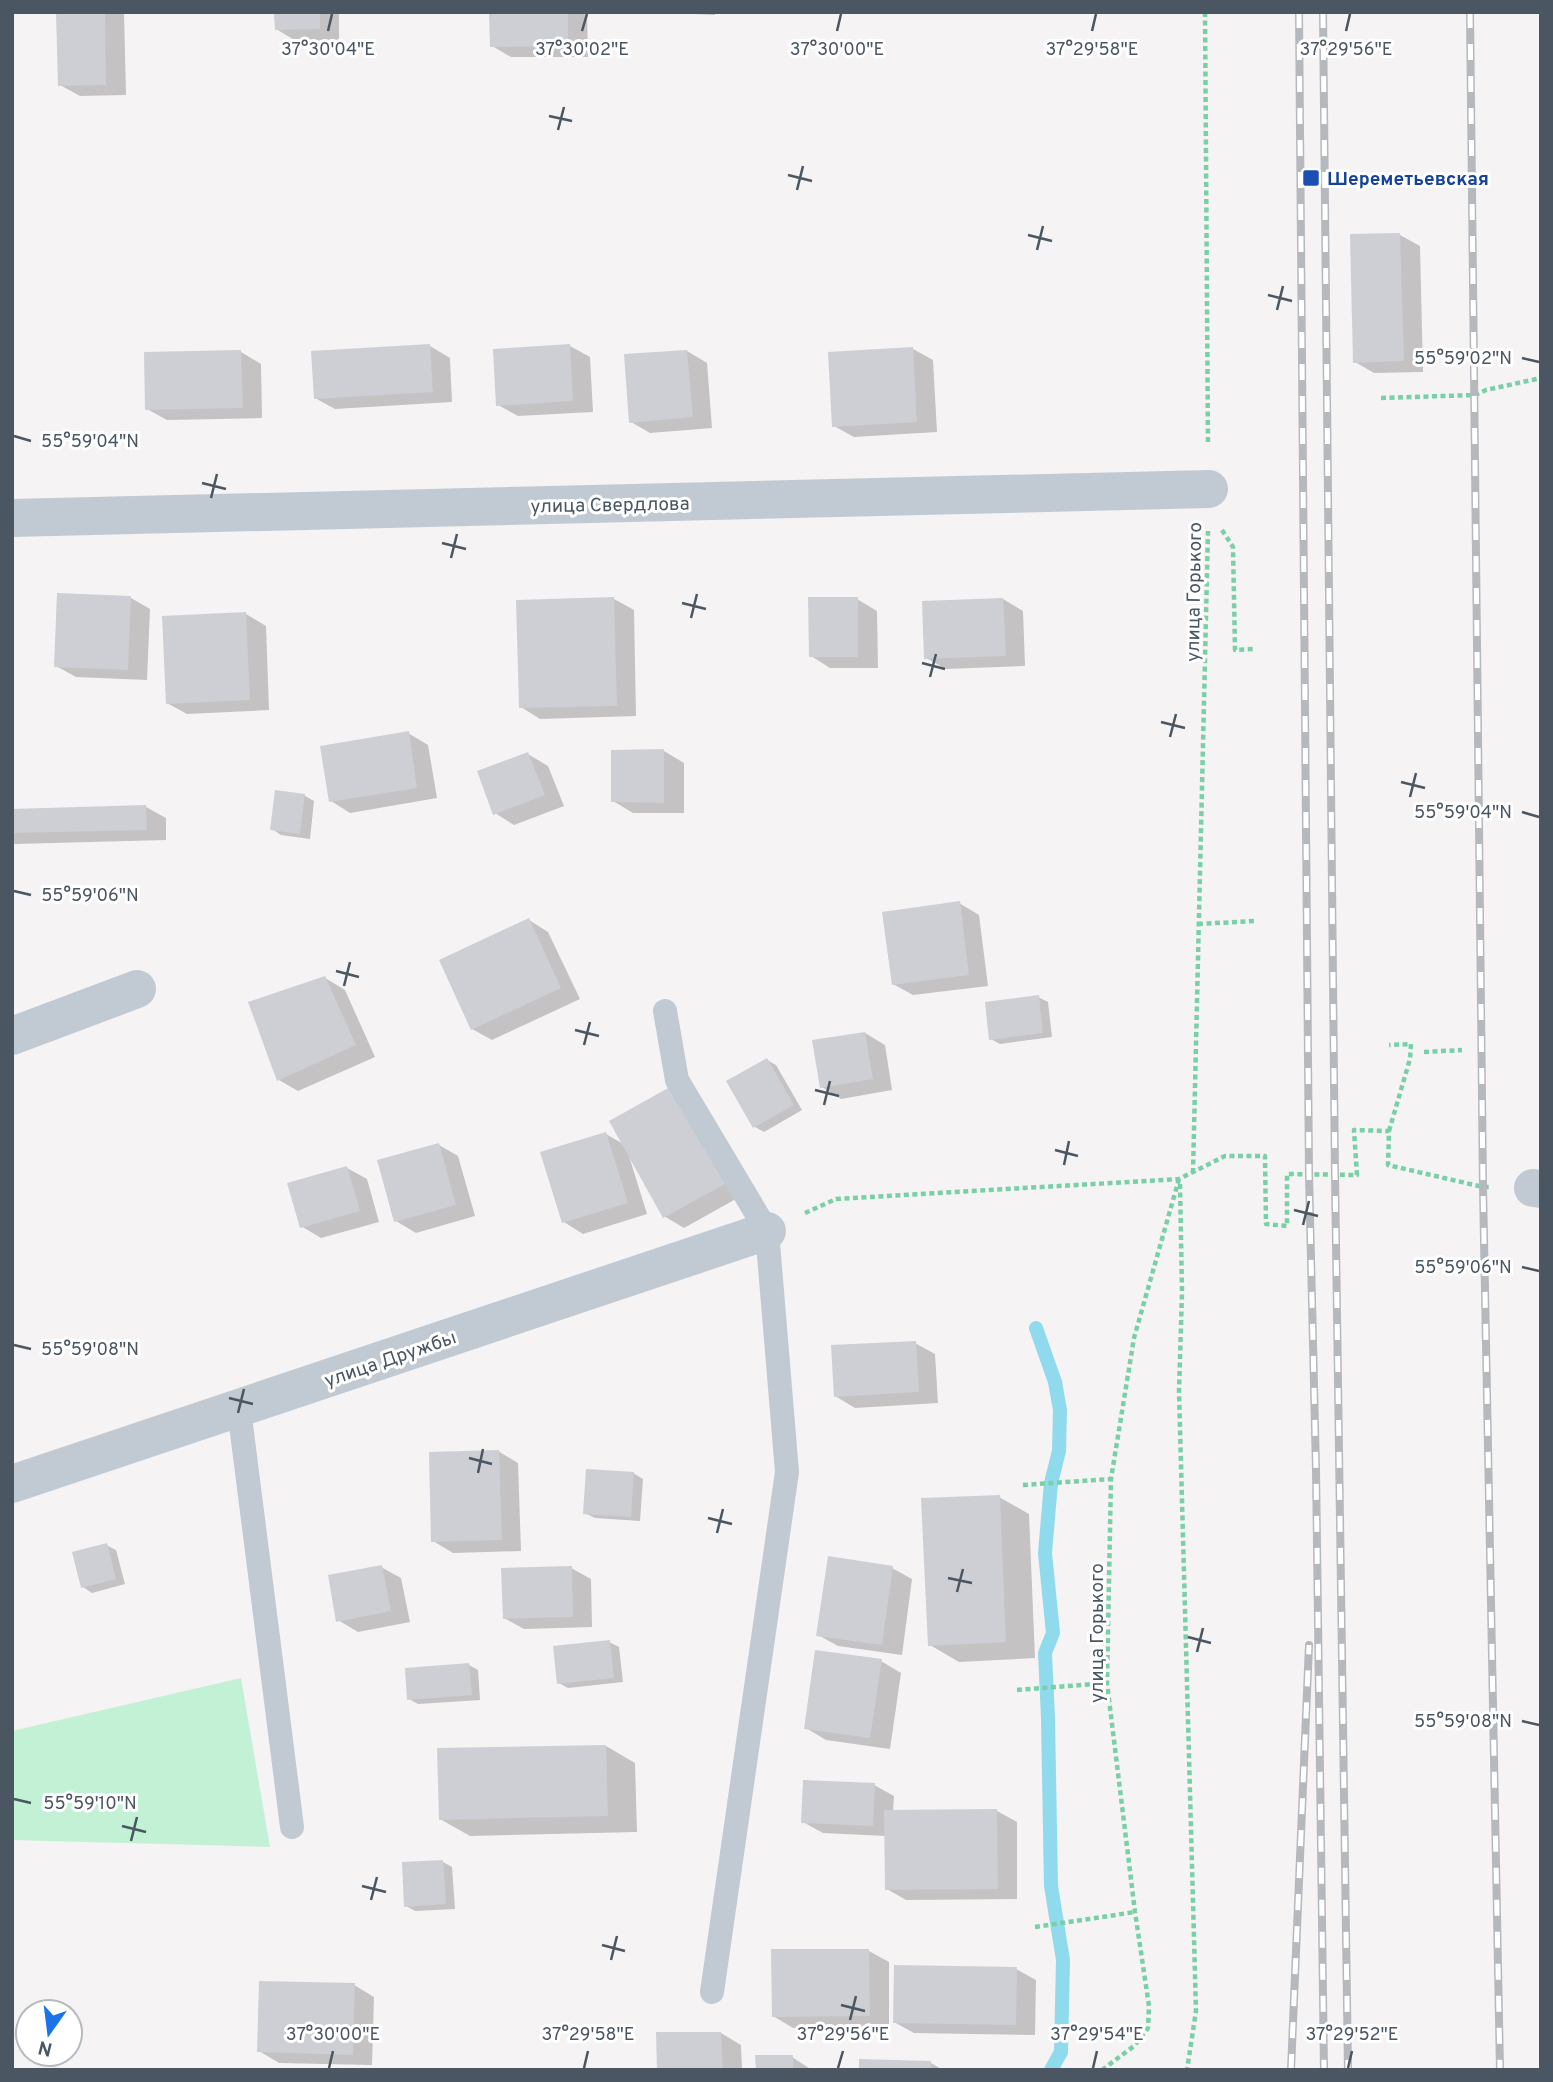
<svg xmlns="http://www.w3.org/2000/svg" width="1553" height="2082" viewBox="0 0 1553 2082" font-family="Overpass,sans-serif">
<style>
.green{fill:#c3f1d5}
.shadow{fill:#0003}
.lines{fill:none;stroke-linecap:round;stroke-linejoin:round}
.stream{stroke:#90daee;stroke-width:14}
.building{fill:#cdcfd5}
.path{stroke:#7ad0a6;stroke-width:4.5;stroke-dasharray:5 3.5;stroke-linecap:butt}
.service{stroke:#c1cad2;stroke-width:24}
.minor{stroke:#c1cad2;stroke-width:38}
.rail-casing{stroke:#b5b8bd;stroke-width:8}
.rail{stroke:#fff;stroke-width:5;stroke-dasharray:16;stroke-linecap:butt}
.ticks{fill:none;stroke:#4a5661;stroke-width:2.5}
.transit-dot{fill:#1a4fb4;stroke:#fff;stroke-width:2.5}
.labels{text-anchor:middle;stroke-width:6;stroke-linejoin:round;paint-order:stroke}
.transit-label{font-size:19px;font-weight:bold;fill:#164399;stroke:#fff;text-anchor:start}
.street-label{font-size:19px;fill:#4a5661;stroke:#fff}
.ticks-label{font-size:18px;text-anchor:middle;fill:#4a5661;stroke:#fff;stroke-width:6;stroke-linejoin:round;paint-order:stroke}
</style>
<rect width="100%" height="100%" fill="#f5f3f3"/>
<!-- green -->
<path class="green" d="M 241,1678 L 270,1847 L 12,1840 L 12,1731 Z"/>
<!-- shadow -->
<path class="shadow" d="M 58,12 L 124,12 L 126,95 L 80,96 L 60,85 Z
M 276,12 L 339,12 L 339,40 L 296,41 L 276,29 Z
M 491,12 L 587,12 L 588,57 L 511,57 L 492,46 Z
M 650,12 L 715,12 L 715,15 Z
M 1400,235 L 1420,246 L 1423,372 L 1374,373 L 1355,362 Z
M 430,346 L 450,358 L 452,402 L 335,409 L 315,398 Z
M 570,346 L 590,357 L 593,412 L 518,416 L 498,405 Z
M 913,349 L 933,360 L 937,432 L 854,437 L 834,426 Z
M 687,351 L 707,363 L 712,428 L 650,433 L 631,422 Z
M 241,352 L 261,364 L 262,418 L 167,420 L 147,409 Z
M 131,598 L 150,609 L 147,680 L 76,677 L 56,666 Z
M 614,599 L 634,610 L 636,716 L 540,719 L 521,707 Z
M 857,599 L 877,611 L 878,668 L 830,668 L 811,656 Z
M 1003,599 L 1023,611 L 1025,666 L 946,669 L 926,658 Z
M 246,614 L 266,626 L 269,710 L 187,714 L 167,703 Z
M 408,733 L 428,745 L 437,798 L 350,813 L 331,801 Z
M 664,751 L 684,763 L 684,813 L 633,813 L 613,801 Z
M 528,754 L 548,766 L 564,806 L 514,825 L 495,813 Z
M 276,792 L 305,796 L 314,801 L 310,839 L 281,835 L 272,829 Z
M 146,807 L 166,818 L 166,840 L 15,844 L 12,843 L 12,811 Z
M 959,903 L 979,915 L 988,986 L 913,995 L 893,984 Z
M 529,920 L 548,932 L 580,999 L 492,1040 L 472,1029 Z
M 325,978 L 345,990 L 375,1057 L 298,1091 L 279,1080 Z
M 1038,997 L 1048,1002 L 1052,1037 L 1000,1044 L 991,1039 Z
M 865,1033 L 885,1045 L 892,1090 L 841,1099 L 822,1087 Z
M 767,1060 L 776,1065 L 802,1110 L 764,1132 L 755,1127 Z
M 670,1089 L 743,1195 L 684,1228 L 664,1216 L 629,1156 L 647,1214 L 583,1234 L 564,1222 L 606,1134 L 625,1145 Z
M 439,1145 L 458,1156 L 475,1216 L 416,1233 L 396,1221 Z
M 347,1168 L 367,1179 L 379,1222 L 321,1238 L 301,1226 Z
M 915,1343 L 935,1354 L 938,1403 L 855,1408 L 835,1396 Z
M 498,1451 L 518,1463 L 521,1551 L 453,1553 L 433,1541 Z
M 633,1473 L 643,1479 L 640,1521 L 595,1518 L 585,1513 Z
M 999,1497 L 1029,1514 L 1035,1658 L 959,1662 L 930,1645 Z
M 106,1545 L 116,1550 L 125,1584 L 92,1593 L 83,1587 Z
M 381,1567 L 401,1578 L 410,1622 L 358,1632 L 338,1620 Z
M 571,1568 L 591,1579 L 592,1627 L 524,1629 L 504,1618 Z
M 892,1568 L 912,1579 L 902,1655 L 838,1646 L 818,1635 Z
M 609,1642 L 619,1647 L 623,1682 L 568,1688 L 559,1683 Z
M 881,1661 L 901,1673 L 890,1749 L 826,1740 L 806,1728 Z
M 469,1665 L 478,1670 L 480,1700 L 418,1704 L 409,1699 Z
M 606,1746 L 635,1763 L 637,1832 L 470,1836 L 440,1819 Z
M 874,1785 L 894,1796 L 893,1812 L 997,1811 L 1017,1822 L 1017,1899 L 906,1900 L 887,1889 L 886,1836 L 823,1833 L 803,1822 Z
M 443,1862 L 452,1867 L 455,1909 L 415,1911 L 406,1906 Z
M 869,1951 L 889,1962 L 889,2027 L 793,2028 L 773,2016 Z
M 1016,1969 L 1036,1980 L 1035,2035 L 914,2033 L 894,2022 Z
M 354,1985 L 374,1997 L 372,2065 L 279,2063 L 259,2051 Z
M 721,2033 L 741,2045 L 742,2070 L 659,2070 Z
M 792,2057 L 812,2070 L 757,2070 Z
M 931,2063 L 943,2070 L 860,2070 Z"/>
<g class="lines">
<!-- stream -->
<path class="stream" d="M 1036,1328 L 1055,1382 L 1060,1410 L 1059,1451 L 1051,1483 L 1045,1553 L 1053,1633 L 1045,1653 L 1048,1718 L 1051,1886 L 1063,1960 L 1061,2052 L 1051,2070"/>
</g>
<!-- building -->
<path class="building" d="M 56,12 L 105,12 L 106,85 L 58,86 Z
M 274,12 L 320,12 L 320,29 L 275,30 Z
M 489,12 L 568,12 L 568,46 L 490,47 Z
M 1400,233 L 1404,361 L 1353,363 L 1350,234 Z
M 430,344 L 433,392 L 314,399 L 311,351 Z
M 570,344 L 573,401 L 496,406 L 493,349 Z
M 913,347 L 917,422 L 832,427 L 828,352 Z
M 241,350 L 243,408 L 145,410 L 144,352 Z
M 687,350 L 693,417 L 629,423 L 624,354 Z
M 57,593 L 131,596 L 128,670 L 54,667 Z
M 614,597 L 617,706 L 519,708 L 516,600 Z
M 808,597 L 858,597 L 858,657 L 809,657 Z
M 1003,598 L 1006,656 L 924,659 L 922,601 Z
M 246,612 L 250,700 L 166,704 L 162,616 Z
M 409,731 L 417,788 L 329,802 L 320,746 Z
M 664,749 L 664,803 L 611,802 L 611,750 Z
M 528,752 L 545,795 L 493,815 L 477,771 Z
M 275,790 L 305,794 L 300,834 L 270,830 Z
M 146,805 L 147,830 L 12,833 L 12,809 Z
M 960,901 L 969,975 L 892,985 L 882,912 Z
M 529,918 L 561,988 L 471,1030 L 439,960 Z
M 325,976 L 356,1045 L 277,1081 L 248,1002 Z
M 1039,995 L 1043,1033 L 989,1040 L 985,1002 Z
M 865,1032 L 873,1079 L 820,1088 L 812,1040 Z
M 767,1058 L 794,1105 L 753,1128 L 726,1081 Z
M 670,1087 L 725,1184 L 663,1218 L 609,1121 Z
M 606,1132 L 628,1203 L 562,1223 L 540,1152 Z
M 439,1143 L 456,1205 L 394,1222 L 377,1160 Z
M 347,1166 L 360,1211 L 300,1228 L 287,1183 Z
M 916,1341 L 919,1392 L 834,1397 L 831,1345 Z
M 499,1450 L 502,1540 L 431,1542 L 429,1452 Z
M 586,1469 L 634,1472 L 631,1517 L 583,1514 Z
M 1000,1495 L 1006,1642 L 928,1646 L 921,1498 Z
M 107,1543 L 116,1579 L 81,1588 L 72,1552 Z
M 828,1556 L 893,1566 L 882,1645 L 816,1636 Z
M 382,1565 L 391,1611 L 336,1622 L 328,1575 Z
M 572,1566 L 573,1617 L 503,1619 L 501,1568 Z
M 610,1640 L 614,1678 L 557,1684 L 553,1646 Z
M 815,1650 L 882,1659 L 870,1738 L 804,1729 Z
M 469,1663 L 472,1695 L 407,1700 L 405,1668 Z
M 606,1745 L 608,1816 L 439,1820 L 437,1748 Z
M 803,1780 L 875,1783 L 873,1826 L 801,1823 Z
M 997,1809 L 998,1889 L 885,1890 L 884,1810 Z
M 443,1860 L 446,1904 L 404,1907 L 402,1862 Z
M 771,1949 L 869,1949 L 870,2016 L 772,2017 Z
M 894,1965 L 1017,1967 L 1016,2025 L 893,2023 Z
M 259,1981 L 355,1983 L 353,2055 L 257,2052 Z
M 656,2032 L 721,2032 L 723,2070 L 657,2070 Z
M 755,2055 L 793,2055 L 793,2070 L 756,2070 Z
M 859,2059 L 931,2061 L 931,2070 L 859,2070 Z"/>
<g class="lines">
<!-- path -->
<path class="path" d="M 1205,12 L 1208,445
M 1381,398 L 1475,395 L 1486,390 L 1541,378
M 1222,530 L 1233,547 L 1235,650 L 1253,649
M 1198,924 L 1256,921
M 1424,1052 L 1462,1050
M 1389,1131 L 1410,1059 L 1411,1044 L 1389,1045
M 1193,1173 L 1208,531
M 1180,1184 L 1182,1292 L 1179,1391 L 1196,2011 L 1187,2070
M 805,1213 L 836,1199 L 1179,1179 L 1225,1156 L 1265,1156 L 1266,1224 L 1287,1226 L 1287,1174 L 1357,1175 L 1354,1130 L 1389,1131 L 1388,1165 L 1483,1187 L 1491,1187
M 1023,1485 L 1111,1479
M 1017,1690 L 1107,1683
M 1035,1927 L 1135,1912
M 1102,2070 L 1134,2046 L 1148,2028 L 1149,2006 L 1135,1912 L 1107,1683 L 1111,1479 L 1134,1338 L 1179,1179"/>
<!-- service -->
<path class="service" d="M 665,1011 L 677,1080 L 767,1231 L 787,1472 L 712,1992
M 239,1409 L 292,1827"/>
<!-- minor -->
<path class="minor" d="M 12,518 L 1209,489
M 12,1036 L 137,989
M 1533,1188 L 1541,1189
M 12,1484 L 767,1231"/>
<!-- rail casing -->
<g class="rail-casing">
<path id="rail" d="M 1299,12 L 1309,1174 L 1316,1470 L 1324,2070
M 1323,12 L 1335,1175 L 1348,2070
M 1470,12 L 1483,1187 L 1500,2070
M 1291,2070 L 1309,1645"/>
</g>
<!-- rail -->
<use href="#rail" class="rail"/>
</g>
<!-- ticks -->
<path class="ticks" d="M 328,31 L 332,14M 582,31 L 587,14M 837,31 L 841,14M 1092,31 L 1096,14M 1346,31 L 1350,14M 549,116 L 572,121M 558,130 L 564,107M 788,175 L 812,181M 797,190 L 803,166M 1028,235 L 1052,241M 1037,250 L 1043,226M 1268,295 L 1292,301M 1277,310 L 1283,286M 1522,358 L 1539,362M 14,436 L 31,441M 202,483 L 226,489M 211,498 L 217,474M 442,543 L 466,549M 451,558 L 457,534M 682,603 L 706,609M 691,618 L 697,594M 922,663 L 945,669M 930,677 L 936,654M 1161,722 L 1185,728M 1170,737 L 1176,714M 1401,782 L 1425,788M 1410,797 L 1416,773M 1522,812 L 1539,817M 14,891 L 31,895M 336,971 L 359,977M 344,986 L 350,962M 575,1030 L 599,1036M 584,1045 L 590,1022M 815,1090 L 839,1096M 824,1105 L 830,1081M 1055,1150 L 1078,1156M 1064,1165 L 1069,1141M 1294,1210 L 1318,1216M 1303,1225 L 1309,1201M 1522,1267 L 1539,1271M 14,1345 L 31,1349M 229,1398 L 253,1404M 238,1413 L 244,1389M 469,1458 L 492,1464M 478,1473 L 483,1449M 708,1518 L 732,1524M 717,1533 L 723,1509M 948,1578 L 972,1583M 957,1592 L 963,1569M 1188,1637 L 1211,1643M 1197,1652 L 1203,1628M 1522,1721 L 1539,1725M 14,1799 L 31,1803M 122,1826 L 146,1832M 131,1841 L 137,1817M 362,1886 L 386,1892M 371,1900 L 377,1877M 602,1945 L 625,1951M 611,1960 L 617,1936M 841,2005 L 865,2011M 850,2020 L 856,1996M 329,2068 L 333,2051M 584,2068 L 588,2051M 838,2068 L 843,2051M 1093,2068 L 1097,2051M 1348,2068 L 1352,2051"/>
<!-- markers -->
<rect class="transit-dot" x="1302" y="169" width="18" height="18" rx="3.5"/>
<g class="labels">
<!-- transit labels -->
<g class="transit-label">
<text x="1327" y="185">Шереметьевская</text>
</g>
<!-- street labels -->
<g class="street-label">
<text transform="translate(610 504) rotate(-1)" y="7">улица Свердлова</text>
<text transform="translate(1193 592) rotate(-89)" y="7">улица Горького</text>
<text transform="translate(390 1358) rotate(-19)" y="7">улица Дружбы</text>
<text transform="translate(1096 1633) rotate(-90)" y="7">улица Горького</text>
</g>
</g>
<g class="ticks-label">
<text x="328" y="55">37°30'04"E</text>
<text x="582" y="55">37°30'02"E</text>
<text x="837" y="55">37°30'00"E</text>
<text x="1092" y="55">37°29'58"E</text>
<text x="1346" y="55">37°29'56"E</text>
<text x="1463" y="364">55°59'02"N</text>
<text x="90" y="447">55°59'04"N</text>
<text x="1463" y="818">55°59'04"N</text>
<text x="90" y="901">55°59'06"N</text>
<text x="1463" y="1273">55°59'06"N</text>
<text x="90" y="1355">55°59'08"N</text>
<text x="1463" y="1727">55°59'08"N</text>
<text x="90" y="1809">55°59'10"N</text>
<text x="333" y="2040">37°30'00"E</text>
<text x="588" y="2040">37°29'58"E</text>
<text x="843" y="2040">37°29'56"E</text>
<text x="1097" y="2040">37°29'54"E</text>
<text x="1352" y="2040">37°29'52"E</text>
</g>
<!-- border -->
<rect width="1553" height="2082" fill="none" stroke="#4a5661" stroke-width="28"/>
<!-- north arrow -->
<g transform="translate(49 2033) rotate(194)"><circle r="33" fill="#ffffff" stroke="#b7bbc0" stroke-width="2"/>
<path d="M0-5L12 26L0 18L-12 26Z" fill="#1a73e8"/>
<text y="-10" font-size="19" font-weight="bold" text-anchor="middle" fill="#4a5661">N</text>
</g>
</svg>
